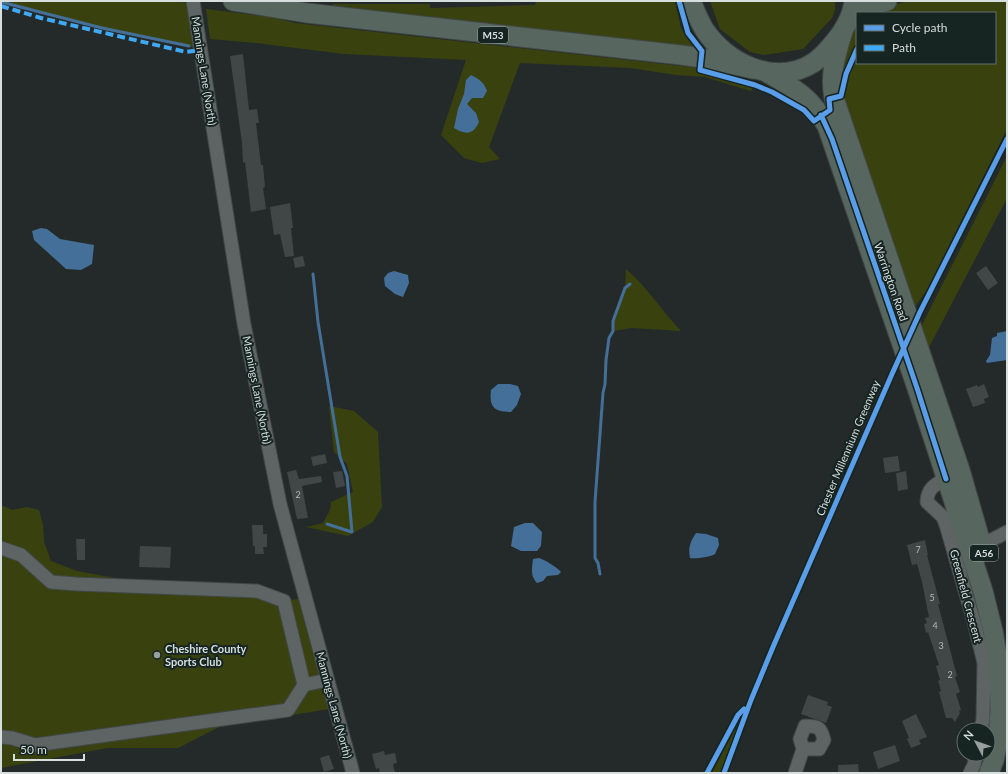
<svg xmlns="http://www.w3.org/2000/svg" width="1008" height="774" viewBox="0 0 1008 774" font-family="Lato,sans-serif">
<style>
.green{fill:#39420f}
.water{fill:#446f98}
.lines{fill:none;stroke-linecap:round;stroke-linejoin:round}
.stream{stroke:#446f98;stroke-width:3}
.building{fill:#414646}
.minor-casing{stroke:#414747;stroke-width:15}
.highway-casing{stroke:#414747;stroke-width:21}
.minor{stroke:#5e6463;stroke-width:13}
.highway{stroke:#57665e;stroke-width:19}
.quiet{stroke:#3fa9f5;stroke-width:4;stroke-dasharray:8 4;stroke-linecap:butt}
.cycleway-casing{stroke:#162422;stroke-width:8}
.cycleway{stroke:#5a9eea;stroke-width:5}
.poi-dot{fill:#98a09f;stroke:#162422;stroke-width:1.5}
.labels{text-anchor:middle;stroke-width:4;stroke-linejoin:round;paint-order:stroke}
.number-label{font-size:9px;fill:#b2b9b8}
.shield{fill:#162422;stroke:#9da7a6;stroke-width:1}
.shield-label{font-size:10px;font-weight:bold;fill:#d7dfde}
.street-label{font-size:11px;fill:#d7dfde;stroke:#162422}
.poi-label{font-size:11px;font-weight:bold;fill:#d7dfde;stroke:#162422;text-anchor:start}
</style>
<rect width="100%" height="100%" fill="#242a29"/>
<!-- green -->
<path class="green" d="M 1,1 L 176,1 L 193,4 L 201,50 L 189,46 L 102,28 L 23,8 Z
M 550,1 L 675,1 L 681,28 L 697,52 L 332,9 L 333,4 L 430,4 L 430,8 L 535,5 L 536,2 Z
M 710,1 L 835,1 L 835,10 L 832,18 L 803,49 L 764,55 L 750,52 L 720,29 Z
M 908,1 L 1007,1 L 1007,129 L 927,290 L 914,308 L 841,95 L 841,64 L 846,42 L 857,25 L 857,63 L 995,63 L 995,13 L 869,13 L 874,10 Z
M 206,9 L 271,17 L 295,23 L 700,68 L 702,70 L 753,85 L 751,91 L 705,77 L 676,75 L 630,68 L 520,63 L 489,147 L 500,159 L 482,163 L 464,158 L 441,135 L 466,60 L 344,54 L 256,43 L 210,39 Z
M 1007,156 L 1007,198 L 927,351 L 922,325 Z
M 626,269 C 648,288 661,310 681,331 L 632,328 L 613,331 L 613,321 L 625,288 Z
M 329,406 L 354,411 L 378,432 L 382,507 L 373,522 L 348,536 L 306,527 L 323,523 L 330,510 L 331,502 L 353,492 L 347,464 L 334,452 Z
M 1,505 L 12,510 L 27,507 L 39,510 L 43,525 L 44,542 L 51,561 L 77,571 L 148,584 L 280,596 L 292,600 L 298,599 L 329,709 L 219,727 L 178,748 L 107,748 L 1,768 Z
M 743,714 L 722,773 L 712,773 Z"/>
<!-- water -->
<path class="water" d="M 471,75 C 479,79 484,82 487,91 L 483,98 L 472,98 L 467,104 L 476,113 L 479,122 C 473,135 466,135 454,128 L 458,109 L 464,94 L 466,80 Z
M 41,228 L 47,229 L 60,239 L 94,245 L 92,264 L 81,270 L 66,269 L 34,240 L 32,231 Z
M 394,271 L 408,275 L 409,283 L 403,297 L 395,294 L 385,286 L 384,278 L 388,273 Z
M 1007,331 L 1007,360 L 987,363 L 986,361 L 990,355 L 992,338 L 997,336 L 997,333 Z
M 498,384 L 510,384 L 518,386 L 521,394 L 517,405 L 511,412 C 494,412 489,407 491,390 Z
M 525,523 L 533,523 L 542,532 L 541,546 L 537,551 L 521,551 L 511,546 L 514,527 Z
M 696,533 L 706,534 L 718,538 L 719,545 L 715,554 C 710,557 696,559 690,558 C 688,548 690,542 696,533 Z
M 539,558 C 545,560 557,567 561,572 L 558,575 L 547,576 L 543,581 L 537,583 C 530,576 532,568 533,559 Z"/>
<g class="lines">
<!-- stream -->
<path class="stream" d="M 1,2 L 102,28 L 189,46
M 313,274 L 318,322 L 340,457 L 347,476 L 352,532 L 327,524
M 600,574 L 598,563 L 595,558 L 595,502 L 603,393 L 605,384 L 606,360 L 609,338 L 613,331 L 613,321 L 625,288 L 630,284"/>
</g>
<!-- building -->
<path class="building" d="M 243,54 L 249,110 L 257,109 L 259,123 L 256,123 L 261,165 L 263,165 L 265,187 L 263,188 L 266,209 L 251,212 L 245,162 L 243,163 L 242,143 L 230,56 Z
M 290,203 L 293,228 L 291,228 L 294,256 L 285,257 L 280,234 L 274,235 L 270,207 Z
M 303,256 L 305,266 L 295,268 L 293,258 Z
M 986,266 L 998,283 L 988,290 L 976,273 Z
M 984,384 L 989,397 L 984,399 L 985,403 L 973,407 L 966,389 L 977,385 L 978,387 Z
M 325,454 L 327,463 L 313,466 L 311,457 Z
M 898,456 L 900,471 L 885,473 L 883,458 Z
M 296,470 L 299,479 L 321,476 L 322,482 L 302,486 L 308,518 L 297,519 L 287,472 Z
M 342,471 L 345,486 L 336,488 L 333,472 Z
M 906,471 L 908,489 L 898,491 L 896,473 Z
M 252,525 L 263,525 L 263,534 L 267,534 L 267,547 L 263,547 L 264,554 L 255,554 L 255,546 L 253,546 Z
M 76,539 L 85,539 L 85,560 L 77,560 Z
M 925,540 L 928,555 L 927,555 L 940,604 L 938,604 L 957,676 L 955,677 L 960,692 L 956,694 L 961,710 L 959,711 L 960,713 L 955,722 L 952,718 L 946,718 L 939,692 L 941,691 L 938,681 L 940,680 L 936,666 L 939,665 L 928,632 L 926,633 L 924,624 L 927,623 L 925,618 L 929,617 L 922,582 L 917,564 L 912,565 L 907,545 Z
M 140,546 L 171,547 L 170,568 L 139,567 Z
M 808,695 L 828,702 L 827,705 L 832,707 L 826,723 L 801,714 Z
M 916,714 L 927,737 L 919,740 L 921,744 L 911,748 L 907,739 L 909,738 L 902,721 Z
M 895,745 L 900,761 L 878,769 L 873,752 Z
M 384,751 L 385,755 L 395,753 L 397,763 L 393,764 L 395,773 L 380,773 L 379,768 L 376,769 L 372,754 Z
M 329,755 L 334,769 L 324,772 L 320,758 Z
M 858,764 L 859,773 L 838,773 L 838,765 Z"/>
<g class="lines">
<!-- minor casing -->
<g class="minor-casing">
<path id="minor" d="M 193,1 L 244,324 L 280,504 L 353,773
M 946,479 C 935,484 927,489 927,502 L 943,517 L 946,525 L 974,622 L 984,663 L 983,719 L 981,730
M 982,545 L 1007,532
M 1,548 L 21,555 L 51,582 L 76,584 L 257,591 L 284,601 L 304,685 L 288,710 L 35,745 L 12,738 L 1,737
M 304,685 L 327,680
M 795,773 L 803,749 L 800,739 L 805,726 C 818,726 821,727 824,740 L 819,749 L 803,749
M 970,773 L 974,765 L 976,754"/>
</g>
<!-- highway casing -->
<g class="highway-casing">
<path id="highway" d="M 233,1 L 307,13 L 681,55 L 702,58 L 753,69
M 691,1 C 695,11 699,20 704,29 C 726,63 775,87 813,63 C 819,59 825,53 830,47 C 842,34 852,18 854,1
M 858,13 L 872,5 L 887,1
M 844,28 C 837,51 829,73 834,98 L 960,470 L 983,550
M 766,72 C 795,89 810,96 827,126 L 917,388 L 983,591 L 993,631 L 999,667 L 1000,711 L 998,741 L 994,760 L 989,773"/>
</g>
<!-- minor -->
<use href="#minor" class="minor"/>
<!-- highway -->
<use href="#highway" class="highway"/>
<!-- quiet -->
<path class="quiet" d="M 1,6 L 41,18 L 186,52 L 201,50"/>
<!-- cycleway casing -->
<g class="cycleway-casing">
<path id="cycleway" d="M 679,1 L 688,33 L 702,51 L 700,70 L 755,85 L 772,92 L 804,110 L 814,121 L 830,110 L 829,99 L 841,96 L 846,74 L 857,49
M 821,115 L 832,139 L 917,388 L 946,479
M 707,773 L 738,715 L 744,709
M 724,773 L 751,700 L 773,647 L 892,374 L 920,312 L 1007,139"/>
</g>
<!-- cycleway -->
<use href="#cycleway" class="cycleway"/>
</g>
<!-- markers -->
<circle class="poi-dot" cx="157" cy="655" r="4"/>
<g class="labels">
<!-- number labels -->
<g class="number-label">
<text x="298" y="498">2</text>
<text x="918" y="553">7</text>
<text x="932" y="601">5</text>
<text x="935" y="629">4</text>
<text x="941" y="649">3</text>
<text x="950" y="678">2</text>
</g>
<!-- shield labels -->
<g class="shield">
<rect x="478" y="27" width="30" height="16" rx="3"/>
<rect x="970" y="545" width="28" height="16" rx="3"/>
</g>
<g class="shield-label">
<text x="493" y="39">M53</text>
<text x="984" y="557">A56</text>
</g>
<!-- street labels -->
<g class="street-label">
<text transform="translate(204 71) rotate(81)" y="4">Mannings Lane (North)</text>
<text transform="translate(891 282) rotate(71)" y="4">Warrington Road</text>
<text transform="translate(257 390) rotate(79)" y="4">Mannings Lane (North)</text>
<text transform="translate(848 448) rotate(-67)" y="4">Chester Millennium Greenway</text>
<text transform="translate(966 596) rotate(75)" y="4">Greenfield Crescent</text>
<text transform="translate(334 705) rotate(75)" y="4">Mannings Lane (North)</text>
</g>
<!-- poi labels -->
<g class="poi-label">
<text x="165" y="653">Cheshire County<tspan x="165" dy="13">Sports Club</tspan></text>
</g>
</g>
<!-- border -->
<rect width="1008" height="774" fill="none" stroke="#d7dfde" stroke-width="4"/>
<!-- legend -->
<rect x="856" y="12" width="140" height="52" fill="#162422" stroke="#636f6d"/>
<rect x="864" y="25" width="20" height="6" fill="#5a9eea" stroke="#636f6d"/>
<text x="892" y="32" font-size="12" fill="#d7dfde">Cycle path</text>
<rect x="864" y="45" width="20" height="6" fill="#3fa9f5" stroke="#636f6d"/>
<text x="892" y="52" font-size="12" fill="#d7dfde">Path</text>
<!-- north arrow -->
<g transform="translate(976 742) rotate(311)"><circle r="19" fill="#162422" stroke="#636f6d"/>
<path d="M0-3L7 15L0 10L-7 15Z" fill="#98a09f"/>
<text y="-6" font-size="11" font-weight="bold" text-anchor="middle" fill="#d7dfde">N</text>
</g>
<!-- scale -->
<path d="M14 754v6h70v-6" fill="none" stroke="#d7dfde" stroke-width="2"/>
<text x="20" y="754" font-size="12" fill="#d7dfde" stroke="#162422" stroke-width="3" paint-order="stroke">50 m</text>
</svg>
